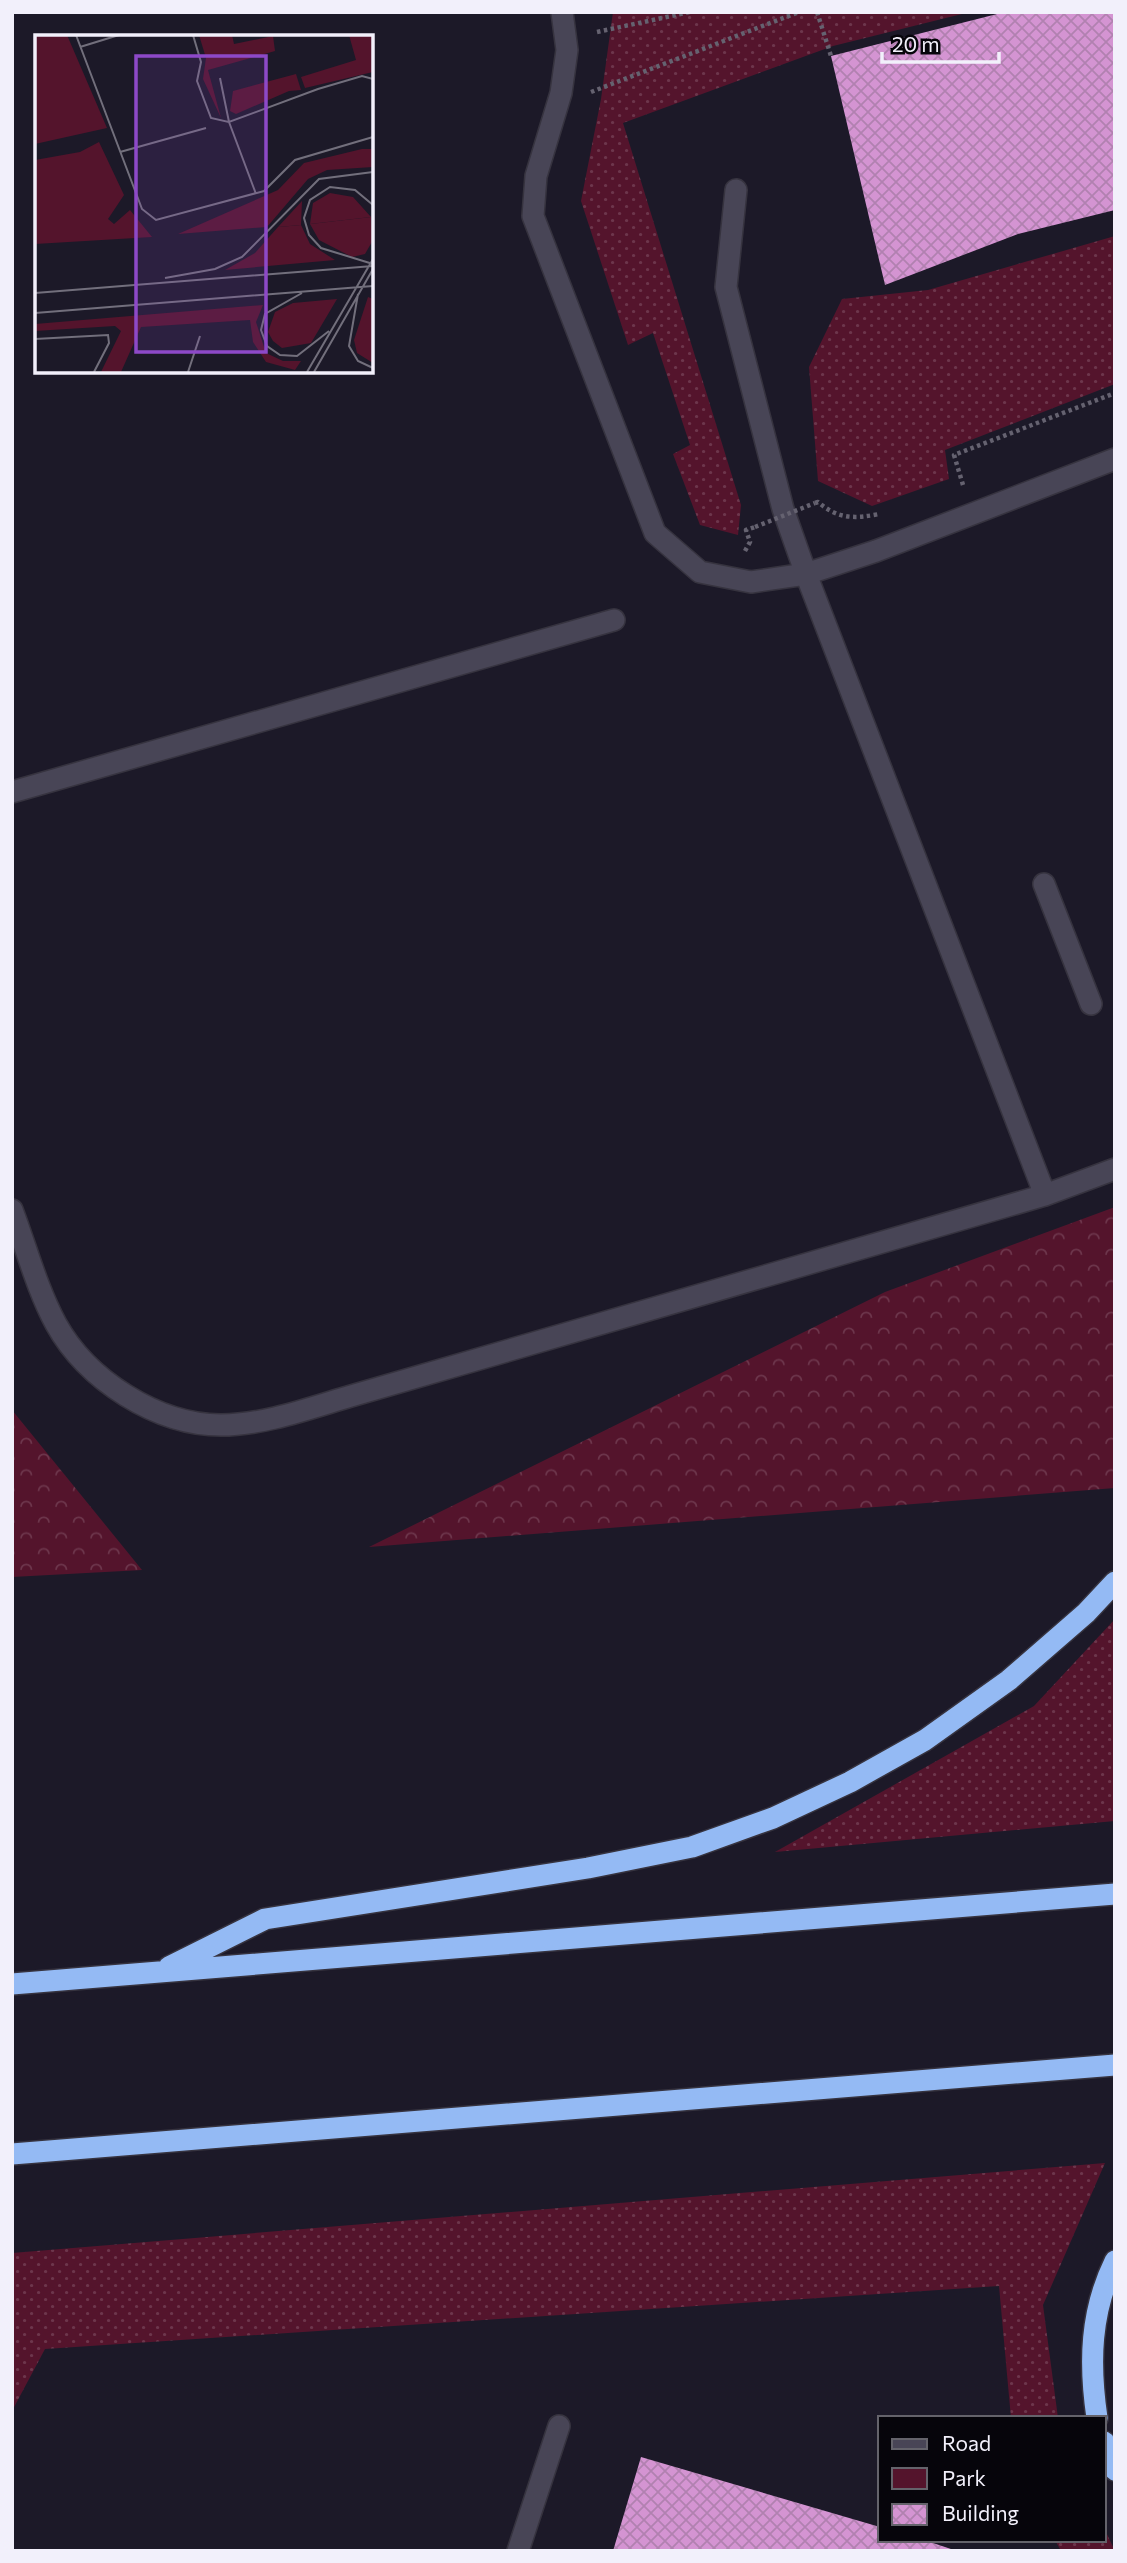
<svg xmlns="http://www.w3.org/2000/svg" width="1127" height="2563" viewBox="0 0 1127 2563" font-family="Commissioner,sans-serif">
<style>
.green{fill:url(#green-dots)}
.forest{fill:url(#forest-crowns)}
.building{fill:url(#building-cross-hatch)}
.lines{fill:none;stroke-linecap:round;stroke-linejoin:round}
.minor-casing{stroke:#36333f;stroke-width:24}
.highway-casing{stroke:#36333f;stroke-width:24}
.path{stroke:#656270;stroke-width:4.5;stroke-dasharray:3.5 3.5;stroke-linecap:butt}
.minor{stroke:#484556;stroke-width:21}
.highway{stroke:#94baf4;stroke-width:21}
.path-bridge{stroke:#656270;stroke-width:4.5;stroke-dasharray:3.5 3.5;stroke-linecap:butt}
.inset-road{fill:none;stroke:#726f7c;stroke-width:2}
.view{fill:#8d49c8;fill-opacity:0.15;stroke:#8d49c8;stroke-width:3.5}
.inset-edge{fill:none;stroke:#f2f0fb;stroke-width:3.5}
</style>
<defs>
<pattern id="green-dots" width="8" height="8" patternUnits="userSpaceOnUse" patternTransform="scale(1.75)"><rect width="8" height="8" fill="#54142c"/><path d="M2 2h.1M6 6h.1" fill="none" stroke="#6d364c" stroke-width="1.8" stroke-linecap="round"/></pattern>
<pattern id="forest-crowns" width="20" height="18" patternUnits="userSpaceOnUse" patternTransform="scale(1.75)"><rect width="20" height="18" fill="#54142c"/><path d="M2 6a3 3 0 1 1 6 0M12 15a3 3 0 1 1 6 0" fill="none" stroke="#6d364c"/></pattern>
<pattern id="building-cross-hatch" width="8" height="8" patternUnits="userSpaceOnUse" patternTransform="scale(1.75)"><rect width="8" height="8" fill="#d494d2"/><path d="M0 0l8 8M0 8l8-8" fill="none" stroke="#b181b0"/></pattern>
</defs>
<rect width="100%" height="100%" fill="#1c1928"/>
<!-- green -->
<path class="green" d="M 613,12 L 970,12 L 833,46 L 623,123 L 741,505 L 738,535 L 700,525 L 673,454 L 690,445 L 653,333 L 628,345 L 581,201 L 601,99 Z
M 1115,236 L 1115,384 L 945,450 L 949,479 L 872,506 L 818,481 L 809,367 L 842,299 L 928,290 Z
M 1115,1619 L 1115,1821 L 775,1852 L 1034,1706 Z
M 1105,2163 L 1043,2305 L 1058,2418 L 1011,2418 L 999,2286 L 45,2349 L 12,2411 L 12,2253 Z
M 1104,2528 L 1115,2551 L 1061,2551 L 1055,2540 L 1104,2540 Z"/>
<!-- forest -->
<path class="forest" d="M 1115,1207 L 1115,1488 L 369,1547 L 885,1292 Z
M 12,1410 L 142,1570 L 12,1577 Z"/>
<!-- building -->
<path class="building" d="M 1005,12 L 1115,12 L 1115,210 L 1018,234 L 885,285 L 831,56 Z
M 641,2457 L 880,2527 L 880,2540 L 924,2540 L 957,2551 L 613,2551 Z"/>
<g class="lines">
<!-- minor casing -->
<g class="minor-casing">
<path id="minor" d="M 562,12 L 567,50 L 561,93 L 536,176 L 533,216 L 655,533 L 700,572 L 751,582 L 806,574 L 1045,1195
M 736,190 L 726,287 L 783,509 L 806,574 L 876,551 L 1115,459
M 12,792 L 614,620
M 1044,884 L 1091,1004
M 12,1210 C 26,1247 37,1289 56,1324 C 87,1380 157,1425 221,1425 C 264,1425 310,1408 351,1396 L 1045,1195 L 1115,1169
M 518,2551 L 559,2426"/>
</g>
<!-- highway casing -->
<g class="highway-casing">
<path id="highway" d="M 169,1967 L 265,1919 L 588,1868 L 692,1847 L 773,1818 L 850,1782 L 925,1740 L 1009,1680 L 1086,1613 L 1115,1582
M 12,1984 L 1115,1894
M 12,2154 L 1115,2065
M 1097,2418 C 1089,2363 1090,2312 1115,2261
M 1104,2442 L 1115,2470"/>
</g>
<!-- path -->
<path class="path" d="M 817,12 L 831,56
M 597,32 L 690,12
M 591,92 L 799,12
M 963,485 L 954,455 L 1115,393
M 815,503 L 818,502 C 838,519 854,519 879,514
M 745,551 L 750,542 L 746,530 L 755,527"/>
<!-- minor -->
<use href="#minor" class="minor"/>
<!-- highway -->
<use href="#highway" class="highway"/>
<!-- path-bridge -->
<path class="path-bridge" d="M 755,527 L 815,503"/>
</g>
<!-- overview -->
<g transform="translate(35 35)">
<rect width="338" height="338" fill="#1c1928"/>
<path d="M 0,0 L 32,0 L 72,93 L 0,109 ZM 164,0 L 197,0 L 199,9 L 238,1 L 240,16 L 173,35 L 186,83 L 168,44 L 171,23 ZM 314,0 L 338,0 L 338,37 L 270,53 L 266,42 L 321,25 ZM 261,39 L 266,55 L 254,56 L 201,79 L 195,76 L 198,56 ZM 336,182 L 338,205 L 330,219 L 317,222 L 284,205 L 275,189 ZM 266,190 L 275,209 L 300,225 L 190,235 L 220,218 L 243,192 ZM 302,264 L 276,308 L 247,313 L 238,306 L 233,297 L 240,277 L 258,268 ZM 228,270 L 221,287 L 231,318 L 248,326 L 266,326 L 260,335 L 231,327 L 218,307 L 215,285 L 106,292 L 86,337 L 66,337 L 86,296 L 80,291 L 0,296 L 0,289 Z" fill="#54142c"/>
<path d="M 64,107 L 89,160 L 73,184 L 79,189 L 95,175 L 117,202 L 0,209 L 0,125 L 45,117 ZM 327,114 L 338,114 L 338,132 L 292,135 L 273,144 L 232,192 L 143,199 L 243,155 L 269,128 ZM 295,158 L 318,162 L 336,182 L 275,189 L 278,168 ZM 267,166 L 266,190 L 243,192 ZM 333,262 L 338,264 L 338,328 L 322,318 L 319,305 Z" fill="#54142c"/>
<path class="inset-road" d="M 41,0 L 107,174 L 121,185 L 229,156 L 260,125 L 338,102M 158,0 L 166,27 L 162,46 L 176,83 L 194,87 L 221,159M 45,12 L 84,0M 185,43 L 194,87 L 283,54 L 327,41 L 338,44M 85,117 L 171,93M 338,170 L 320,155 L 295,152 L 275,165 L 269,183 L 274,200 L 286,213 L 338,229M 130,243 L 180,234 L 207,222 L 284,144 L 338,137M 0,258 L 338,231M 267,258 L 230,279 L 226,295 L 232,311 L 245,320 L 262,321 L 294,296M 323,259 L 314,311 L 323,326 L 338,333M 0,278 L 338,251M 0,304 L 73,300 L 74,308 L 59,337M 153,337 L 165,301M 272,337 L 338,224M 279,337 L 338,234"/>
<path class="view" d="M 101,21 L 231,21 L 231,317 L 101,317 Z"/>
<rect width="338" height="338" class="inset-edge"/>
</g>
<!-- border -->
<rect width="1127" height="2563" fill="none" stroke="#f2f0fb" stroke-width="28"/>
<!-- legend -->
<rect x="878" y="2416" width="228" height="126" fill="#06050b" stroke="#64636b" stroke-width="2"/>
<rect x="892" y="2439" width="35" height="10" fill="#484556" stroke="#64636b" stroke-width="2"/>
<text x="942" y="2451" font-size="21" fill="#f2f0fb">Road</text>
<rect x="892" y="2468" width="35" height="21" fill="#54142c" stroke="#64636b" stroke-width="2"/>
<text x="942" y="2486" font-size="21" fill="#f2f0fb">Park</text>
<rect x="892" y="2504" width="35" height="21" fill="url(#building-cross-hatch)" stroke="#64636b" stroke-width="2"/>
<text x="942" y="2521" font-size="21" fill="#f2f0fb">Building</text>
<!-- scale -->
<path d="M882 52v10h117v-10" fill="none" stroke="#f2f0fb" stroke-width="3.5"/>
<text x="892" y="52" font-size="21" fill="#f2f0fb" stroke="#06050b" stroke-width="5" paint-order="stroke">20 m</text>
</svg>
